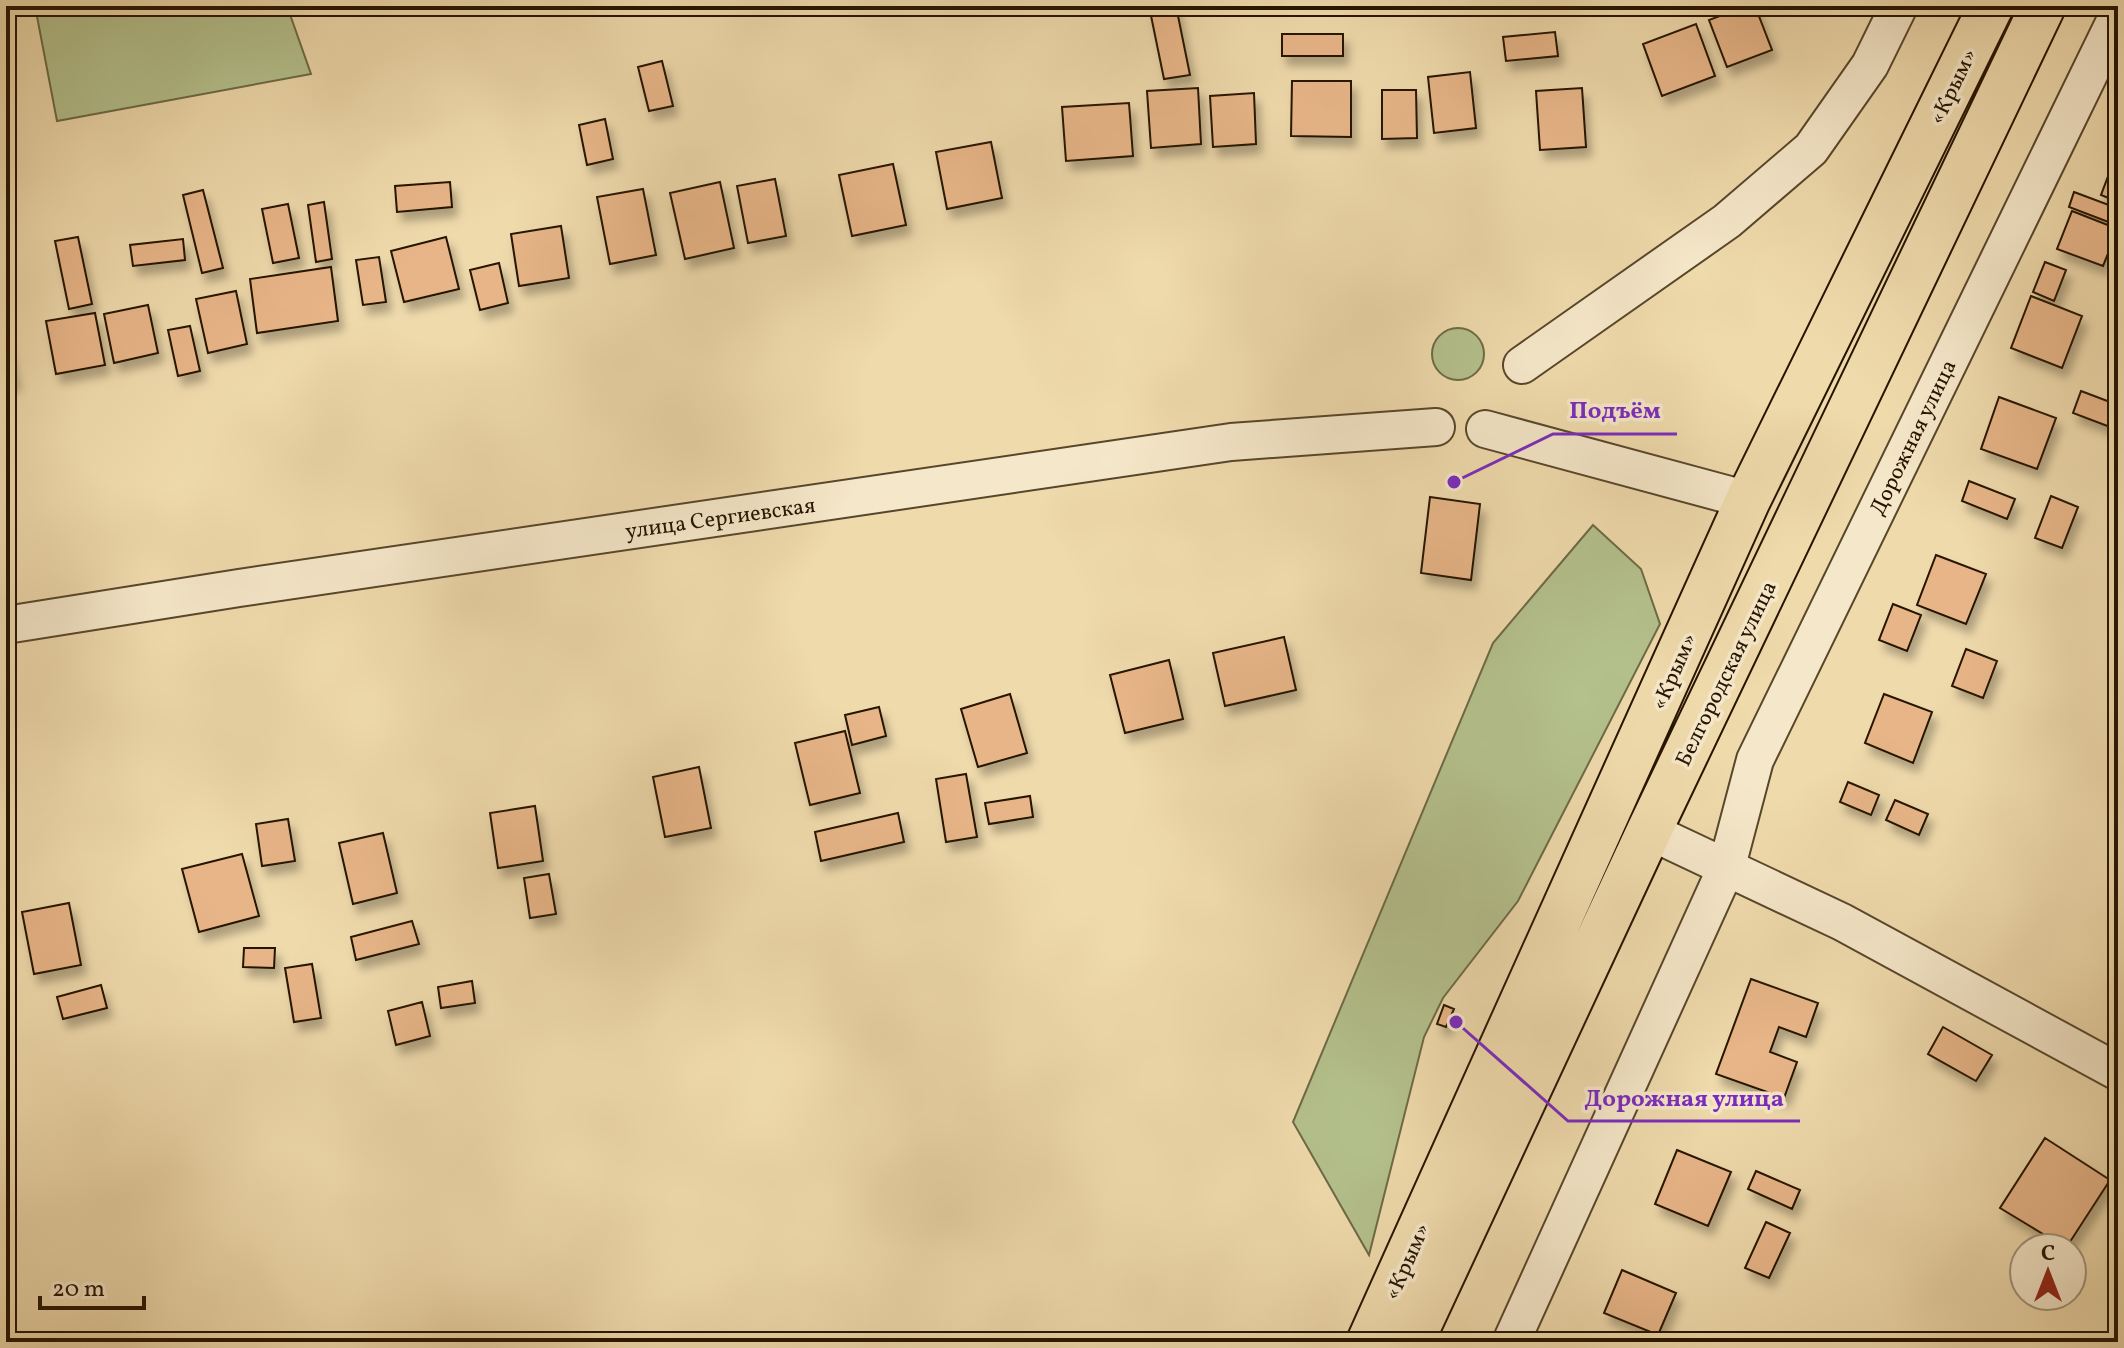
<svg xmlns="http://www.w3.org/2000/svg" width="2124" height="1348" viewBox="0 0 2124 1348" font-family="Vollkorn,serif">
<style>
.green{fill:#b4c18d;stroke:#6d6a46;stroke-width:2}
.building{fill:#e7b588;stroke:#261400;stroke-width:2;filter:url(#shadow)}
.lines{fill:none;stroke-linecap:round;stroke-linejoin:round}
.street-casing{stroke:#58462b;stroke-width:40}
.primary-casing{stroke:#261400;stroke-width:48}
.street{stroke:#f5e7c9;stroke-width:36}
.primary{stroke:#efdaac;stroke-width:44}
.labels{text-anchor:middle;stroke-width:7;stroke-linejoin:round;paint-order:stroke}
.street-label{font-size:22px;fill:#261400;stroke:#f5e7c9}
.leader{fill:none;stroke:#7b2cbf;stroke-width:3}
.callout-dot{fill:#7b2cbf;stroke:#f5e7c9;stroke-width:3}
.callout-label{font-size:24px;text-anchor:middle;font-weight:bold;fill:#7b2cbf;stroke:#f5e7c9;stroke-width:7;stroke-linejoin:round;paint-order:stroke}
</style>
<defs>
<filter id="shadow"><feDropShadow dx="5" dy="9" stdDeviation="4" flood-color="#0004"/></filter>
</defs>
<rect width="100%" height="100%" fill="#efdaac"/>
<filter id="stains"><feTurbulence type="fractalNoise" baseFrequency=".0025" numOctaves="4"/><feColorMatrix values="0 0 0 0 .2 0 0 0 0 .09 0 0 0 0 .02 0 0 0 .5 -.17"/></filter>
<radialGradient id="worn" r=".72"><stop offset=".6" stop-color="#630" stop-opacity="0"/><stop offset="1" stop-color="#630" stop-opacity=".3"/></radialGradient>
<!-- green -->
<path class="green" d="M 35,6 L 287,6 L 311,74 L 57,121 Z
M1432 354a26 26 0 1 1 52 0a26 26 0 1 1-52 0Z
M 1593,525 L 1641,569 L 1660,624 L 1518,901 L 1443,998 L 1424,1037 L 1369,1255 L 1293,1122 L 1493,643 Z"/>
<!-- building -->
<path class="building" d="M 1149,6 L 1176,6 L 1190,75 L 1164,79 Z
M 1746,6 L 1755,6 L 1772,50 L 1727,67 L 1709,20 Z
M 1696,24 L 1715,76 L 1662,96 L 1643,44 Z
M 1555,32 L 1558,56 L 1506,61 L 1503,37 Z
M 1282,34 L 1343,34 L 1343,56 L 1282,56 Z
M 662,61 L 673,106 L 649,111 L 638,67 Z
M 1470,72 L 1476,128 L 1434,133 L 1428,77 Z
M 1292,81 L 1351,81 L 1351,137 L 1291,136 Z
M 1198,88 L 1201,144 L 1151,148 L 1147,91 Z
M 1582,88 L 1586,147 L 1540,150 L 1536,91 Z
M 1382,90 L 1416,90 L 1417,138 L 1382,139 Z
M 1254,93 L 1256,144 L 1213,147 L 1210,96 Z
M 1129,103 L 1133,156 L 1066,161 L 1062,107 Z
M 605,119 L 613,159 L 587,165 L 579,125 Z
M 991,142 L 1002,198 L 947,209 L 936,152 Z
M 2115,158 L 2118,159 L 2118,202 L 2101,195 Z
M 893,164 L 906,225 L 852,236 L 839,175 Z
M 775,179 L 786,236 L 748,243 L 737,186 Z
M 450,182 L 452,207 L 397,212 L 395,186 Z
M 720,182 L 734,248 L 685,259 L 670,193 Z
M 643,189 L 656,255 L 610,264 L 597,197 Z
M 203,190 L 223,268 L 202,273 L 183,195 Z
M 2074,192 L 2117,208 L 2111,223 L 2069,207 Z
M 324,202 L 332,259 L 316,262 L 308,205 Z
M 288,204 L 299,258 L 273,263 L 262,209 Z
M 2072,211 L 2118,229 L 2103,266 L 2057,249 Z
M 561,226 L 569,278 L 519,286 L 511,234 Z
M 78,237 L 92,304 L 69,309 L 55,241 Z
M 446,237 L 459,289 L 404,302 L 391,251 Z
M 183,239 L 185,260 L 133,266 L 130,245 Z
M 379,257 L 386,302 L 363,305 L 356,260 Z
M 2045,262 L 2066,270 L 2054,301 L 2033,292 Z
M 499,263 L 508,303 L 480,310 L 470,270 Z
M 331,267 L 338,321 L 257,333 L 250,279 Z
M 236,291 L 247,344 L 208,353 L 196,299 Z
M 2031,296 L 2082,316 L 2062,368 L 2011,348 Z
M 148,305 L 158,353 L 114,363 L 104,314 Z
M 95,313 L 105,365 L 56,374 L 46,321 Z
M 190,326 L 200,371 L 178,376 L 168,330 Z
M 6,339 L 15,381 L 6,383 Z
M 2081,391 L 2118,405 L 2118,430 L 2073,413 Z
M 1999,397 L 2056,418 L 2037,469 L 1981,449 Z
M 1969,481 L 2015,499 L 2007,519 L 1962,501 Z
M 2051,496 L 2078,507 L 2062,548 L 2035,538 Z
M 1430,497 L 1480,504 L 1471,580 L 1421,573 Z
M 1936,555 L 1986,574 L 1966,624 L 1917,605 Z
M 1893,604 L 1921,615 L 1907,651 L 1879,640 Z
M 1284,637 L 1296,690 L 1225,706 L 1213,653 Z
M 1966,649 L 1997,661 L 1983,698 L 1952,686 Z
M 1169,660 L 1183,719 L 1125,733 L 1110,675 Z
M 1010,694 L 1027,753 L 978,767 L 961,709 Z
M 1884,694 L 1932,712 L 1913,763 L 1865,743 Z
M 879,707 L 886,736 L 852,745 L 845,715 Z
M 845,731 L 860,793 L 810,805 L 795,743 Z
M 699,767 L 711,828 L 665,837 L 653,777 Z
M 966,774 L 977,837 L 946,842 L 936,779 Z
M 1848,782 L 1879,795 L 1871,815 L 1840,802 Z
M 1030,796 L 1033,817 L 989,824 L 985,803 Z
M 1895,800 L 1928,814 L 1919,835 L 1886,820 Z
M 535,806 L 543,861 L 498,868 L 490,813 Z
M 898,813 L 904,842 L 821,861 L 815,832 Z
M 288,819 L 295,861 L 262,866 L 256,824 Z
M 383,833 L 397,893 L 353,904 L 339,843 Z
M 242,854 L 259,916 L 199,932 L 182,869 Z
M 549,874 L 556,914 L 530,918 L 524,878 Z
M 69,903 L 81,965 L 34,974 L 22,912 Z
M 412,921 L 419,944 L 356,960 L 351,937 Z
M 244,948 L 275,948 L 274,968 L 243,967 Z
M 312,964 L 321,1018 L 294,1022 L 285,968 Z
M 1751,979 L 1818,1003 L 1806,1037 L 1779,1027 L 1770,1052 L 1797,1062 L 1784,1098 L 1716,1074 Z
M 472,981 L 475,1003 L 441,1008 L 438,987 Z
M 101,985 L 107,1008 L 63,1019 L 57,997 Z
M 422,1002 L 430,1036 L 396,1045 L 388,1011 Z
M 1444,1005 L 1454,1009 L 1446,1027 L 1437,1024 Z
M 1943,1027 L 1992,1055 L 1976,1081 L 1928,1054 Z
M 2045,1138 L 2110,1180 L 2066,1248 L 2000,1208 Z
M 1677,1150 L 1731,1172 L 1708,1226 L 1655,1204 Z
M 1756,1171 L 1800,1190 L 1792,1209 L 1748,1189 Z
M 1766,1222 L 1790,1233 L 1769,1278 L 1745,1268 Z
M 1622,1270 L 1676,1293 L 1658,1335 L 1604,1313 Z"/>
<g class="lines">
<!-- street casing -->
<g class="street-casing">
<path id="street" d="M 1522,365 L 1727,221 L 1811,149 L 1870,65 L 1899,6
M 1485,429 L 1748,500
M 6,625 L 239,588 L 1231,442 L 1436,427
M 1649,831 L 1842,922 L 2118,1072
M 1511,1342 L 1727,866 L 1755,760 L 2118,15"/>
</g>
<!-- primary casing -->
<g class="primary-casing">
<path id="primary" d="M 1369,1342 L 1748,500 L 1991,6
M 1411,1342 L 1649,831 L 2043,6"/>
</g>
<!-- street -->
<use href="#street" class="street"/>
<!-- primary -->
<use href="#primary" class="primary"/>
</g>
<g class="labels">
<!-- street labels -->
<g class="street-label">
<text transform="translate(1952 86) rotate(-64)" y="8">«Крым»</text>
<text transform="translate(1912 437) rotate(-64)" y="8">Дорожная улица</text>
<text transform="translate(720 517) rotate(-8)" y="8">улица Сергиевская</text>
<text transform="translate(1673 671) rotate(-66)" y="8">«Крым»</text>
<text transform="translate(1725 673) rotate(-64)" y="8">Белгородская улица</text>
<text transform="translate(1406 1261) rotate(-66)" y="8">«Крым»</text>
</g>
</g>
<!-- callouts -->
<path class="leader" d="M1454 482L1553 434H1677M1456 1022L1568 1121H1800"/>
<g class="callout-dot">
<circle cx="1454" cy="482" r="8"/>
<circle cx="1456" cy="1022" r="8"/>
</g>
<g class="callout-label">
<text x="1615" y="418">Подъём</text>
<text x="1684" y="1106">Дорожная улица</text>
</g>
<!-- margin -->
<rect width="2124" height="1348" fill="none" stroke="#efdaac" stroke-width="32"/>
<rect x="8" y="8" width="2108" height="1332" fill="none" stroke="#261400" stroke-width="4"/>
<rect x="16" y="16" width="2092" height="1316" fill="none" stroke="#261400" stroke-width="2"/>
<!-- north arrow -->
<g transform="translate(2048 1272)"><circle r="38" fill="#f5e7c9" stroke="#a29379" stroke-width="2"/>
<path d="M0-6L14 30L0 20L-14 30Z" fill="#8f2418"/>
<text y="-12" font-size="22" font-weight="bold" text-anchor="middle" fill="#261400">С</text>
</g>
<!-- scale -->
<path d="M40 1296v12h104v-12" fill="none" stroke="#261400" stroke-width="4"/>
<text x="52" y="1296" font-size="24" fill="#261400" stroke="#f5e7c9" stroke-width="6" paint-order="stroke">20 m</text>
<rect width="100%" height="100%" filter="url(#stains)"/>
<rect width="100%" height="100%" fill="url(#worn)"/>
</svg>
